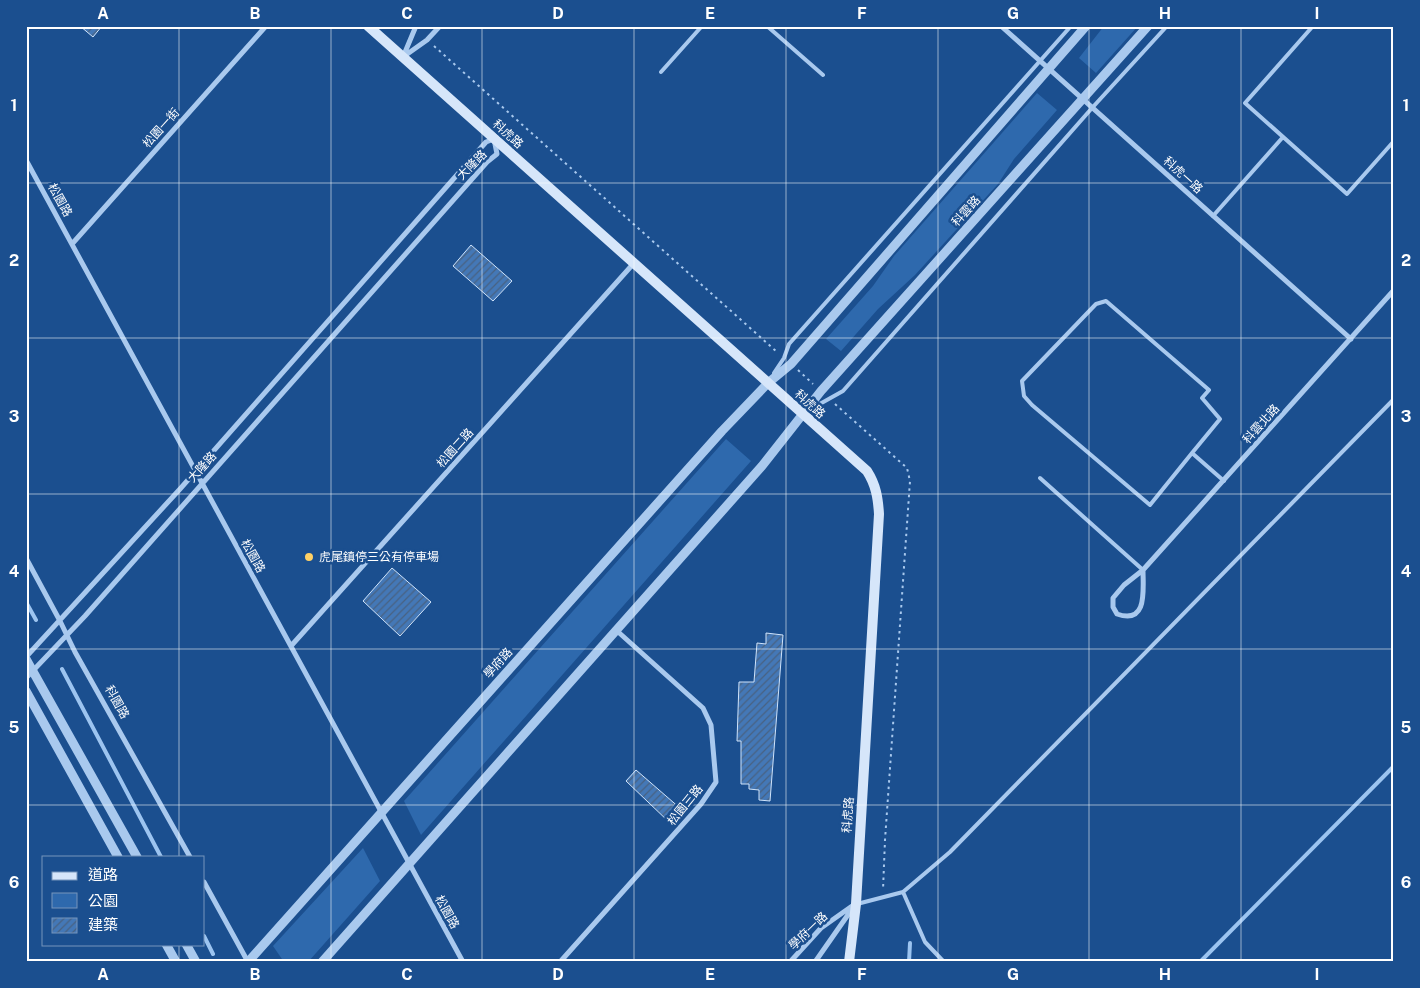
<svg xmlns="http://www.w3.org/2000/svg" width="1420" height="988" viewBox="0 0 1420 988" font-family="'Public Sans','Noto Sans TC',sans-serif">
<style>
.green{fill:#2e69ad}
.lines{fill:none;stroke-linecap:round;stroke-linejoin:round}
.stream{stroke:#9cc4f0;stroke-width:4}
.building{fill:url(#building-hatch);stroke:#cfe3fa}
.path{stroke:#a9c9ee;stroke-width:2;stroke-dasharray:2.5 4;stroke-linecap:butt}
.service{stroke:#a9c9ee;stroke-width:4}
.minor{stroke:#a9c9ee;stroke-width:5}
.tertiary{stroke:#a9c9ee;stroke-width:9}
.secondary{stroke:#d6e6fa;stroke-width:10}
.grid{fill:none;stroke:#fff;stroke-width:1;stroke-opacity:0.55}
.poi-dot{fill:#ffd166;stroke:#1b4f8f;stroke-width:2}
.labels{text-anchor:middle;stroke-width:5;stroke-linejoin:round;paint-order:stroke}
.street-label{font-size:12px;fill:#fff;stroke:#1b4f8f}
.poi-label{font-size:12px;fill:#fff;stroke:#1b4f8f;text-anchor:start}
.neatline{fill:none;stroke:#fff;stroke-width:2}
.grid-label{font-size:16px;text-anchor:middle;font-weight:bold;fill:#fff}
</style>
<defs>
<pattern id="building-hatch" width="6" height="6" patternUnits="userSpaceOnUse" patternTransform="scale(1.25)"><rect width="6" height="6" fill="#4478b7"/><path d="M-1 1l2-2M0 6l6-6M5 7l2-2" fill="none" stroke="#486282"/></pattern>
</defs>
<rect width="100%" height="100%" fill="#1b4f8f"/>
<!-- green -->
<path class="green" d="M 1104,26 L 1138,26 L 1096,73 L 1079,58 Z
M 1037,93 L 1057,110 L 1014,159 L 998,184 L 915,275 L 878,309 L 841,351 L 826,339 L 873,286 L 894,256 Z
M 726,439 L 751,461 L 421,835 L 404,801 Z
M 363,848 L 380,881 L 308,962 L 284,962 L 273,946 Z"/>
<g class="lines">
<!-- stream -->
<path class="stream" d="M 26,602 L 36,620
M 62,669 L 161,857
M 204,936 L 213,954
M 909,962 L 910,943
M 1200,962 L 1394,766"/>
</g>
<!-- building -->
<path class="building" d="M 80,26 L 102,26 L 93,37 Z
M 471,245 L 512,281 L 493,301 L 453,266 Z
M 392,568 L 431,602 L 400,636 L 363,601 Z
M 766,633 L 783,635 L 770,801 L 759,800 L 759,790 L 749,789 L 749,784 L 741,784 L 741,741 L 737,741 L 739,682 L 754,682 L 757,643 L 766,644 Z
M 636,770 L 681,809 L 670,823 L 626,781 Z"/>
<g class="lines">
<!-- path -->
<path class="path" d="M 434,46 L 777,352
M 798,370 L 813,384
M 835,404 L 907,468 L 910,481 L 885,840 L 883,890"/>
<!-- service -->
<path class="service" d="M 767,26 L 823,75
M 1313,26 L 1245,103 L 1347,194 L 1394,141
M 661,72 L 702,26
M 1213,216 L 1283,137
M 774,373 L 784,358 L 789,344 L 1071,26
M 809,410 L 843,391 L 1092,108 L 1167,26
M 1192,453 L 1150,505 L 1032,405 L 1024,396 L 1022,381 L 1096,304 L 1106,301 L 1209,390 L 1202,398 L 1220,419 L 1192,453 L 1224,481
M 1040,478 L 1143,570
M 903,892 L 925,942 L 944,962
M 857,904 L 903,892 L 950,852 L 1394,399"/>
<!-- minor -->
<path class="minor" d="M 1001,26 L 1351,339
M 403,57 L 427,40 L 440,26
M 403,57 L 416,26
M 26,160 L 463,962
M 72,244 L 266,26
M 26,558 L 60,621 L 75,652 L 190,857
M 1143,570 C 1143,590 1148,625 1117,614 L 1113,607 L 1113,598 L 1124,585 L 1143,570 L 1394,290
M 291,646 L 634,263
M 26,657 L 180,489 L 486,142 L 494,139 L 497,154 L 487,162 L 85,616 L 26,678
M 204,882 L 248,962
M 560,962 L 701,804 L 716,782 L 711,725 L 703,708 L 616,630
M 790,962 L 821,928 L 855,904
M 815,962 L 852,909"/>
<!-- tertiary -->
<path class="tertiary" d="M 26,659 L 137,857
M 26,691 L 118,857
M 166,944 L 176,962
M 186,944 L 196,962
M 248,962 L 722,431 L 768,383 L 791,364 L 1086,26
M 322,962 L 762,466 L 821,391 L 1148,26"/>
<!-- secondary -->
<path class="secondary" d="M 368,26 L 867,471 C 876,485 878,498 879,514 L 856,904 L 849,962"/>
</g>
<!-- grid -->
<path class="grid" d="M 179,26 L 179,857M 331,26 L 331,962M 482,26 L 482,962M 634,26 L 634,962M 786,26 L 786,962M 938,26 L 938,962M 1089,26 L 1089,962M 1241,26 L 1241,962M 26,183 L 1394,183M 26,338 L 1394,338M 26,494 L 1394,494M 26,649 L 1394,649M 26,805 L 1394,805M 179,944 L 179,962"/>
<!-- markers -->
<circle class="poi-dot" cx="309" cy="557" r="5"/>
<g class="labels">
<!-- street labels -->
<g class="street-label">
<text transform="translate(161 128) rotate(-48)" y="4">松園一街</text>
<text transform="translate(508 134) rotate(42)" y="4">科虎路</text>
<text transform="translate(472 165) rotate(-45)" y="4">大隆路</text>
<text transform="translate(1183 175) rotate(42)" y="4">科虎一路</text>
<text transform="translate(60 200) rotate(61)" y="4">松園路</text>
<text transform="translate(966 211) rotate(-48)" y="4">科雲路</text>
<text transform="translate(810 404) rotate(42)" y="4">科虎路</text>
<text transform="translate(1261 424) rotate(-48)" y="4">科雲北路</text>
<text transform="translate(455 448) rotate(-48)" y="4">松園二路</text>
<text transform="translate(202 467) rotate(-48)" y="4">大隆路</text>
<text transform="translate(253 556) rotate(61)" y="4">松園路</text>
<text transform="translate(498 663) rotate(-48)" y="4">學府路</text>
<text transform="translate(117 702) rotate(61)" y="4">科園路</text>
<text transform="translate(685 805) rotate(-51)" y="4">松園三路</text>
<text transform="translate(848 815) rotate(-86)" y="4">科虎路</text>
<text transform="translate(447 912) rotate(61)" y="4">松園路</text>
<text transform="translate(808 931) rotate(-44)" y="4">學府一路</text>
</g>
<!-- poi labels -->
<g class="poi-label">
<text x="319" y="561">虎尾鎮停三公有停車場</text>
</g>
</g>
<!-- border -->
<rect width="1420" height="988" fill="none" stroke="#1b4f8f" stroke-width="55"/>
<!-- legend -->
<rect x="42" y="856" width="162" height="90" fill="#1b4f8f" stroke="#7695bc"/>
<rect x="52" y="872" width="25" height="8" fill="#d6e6fa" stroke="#7695bc"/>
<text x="88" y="880" font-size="15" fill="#ffffff">道路</text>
<rect x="52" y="893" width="25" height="15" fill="#2e69ad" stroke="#7695bc"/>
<text x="88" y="906" font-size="15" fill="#ffffff">公園</text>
<rect x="52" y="918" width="25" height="15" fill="url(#building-hatch)" stroke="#7695bc"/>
<text x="88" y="930" font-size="15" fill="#ffffff">建築</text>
<rect x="28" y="28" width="1364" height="932" class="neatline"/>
<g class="grid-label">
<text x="103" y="19">A</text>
<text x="255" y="19">B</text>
<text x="407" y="19">C</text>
<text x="558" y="19">D</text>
<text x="710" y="19">E</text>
<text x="862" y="19">F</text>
<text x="1013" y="19">G</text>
<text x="1165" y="19">H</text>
<text x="1317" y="19">I</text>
<text x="14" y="111">1</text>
<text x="1406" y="111">1</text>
<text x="14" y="266">2</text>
<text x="1406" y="266">2</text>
<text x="14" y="422">3</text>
<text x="1406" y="422">3</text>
<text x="14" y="577">4</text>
<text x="1406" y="577">4</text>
<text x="14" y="733">5</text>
<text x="1406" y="733">5</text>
<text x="14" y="888">6</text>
<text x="1406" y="888">6</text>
<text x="103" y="980">A</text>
<text x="255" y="980">B</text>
<text x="407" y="980">C</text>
<text x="558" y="980">D</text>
<text x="710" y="980">E</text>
<text x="862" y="980">F</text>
<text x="1013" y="980">G</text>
<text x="1165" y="980">H</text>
<text x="1317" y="980">I</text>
</g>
</svg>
